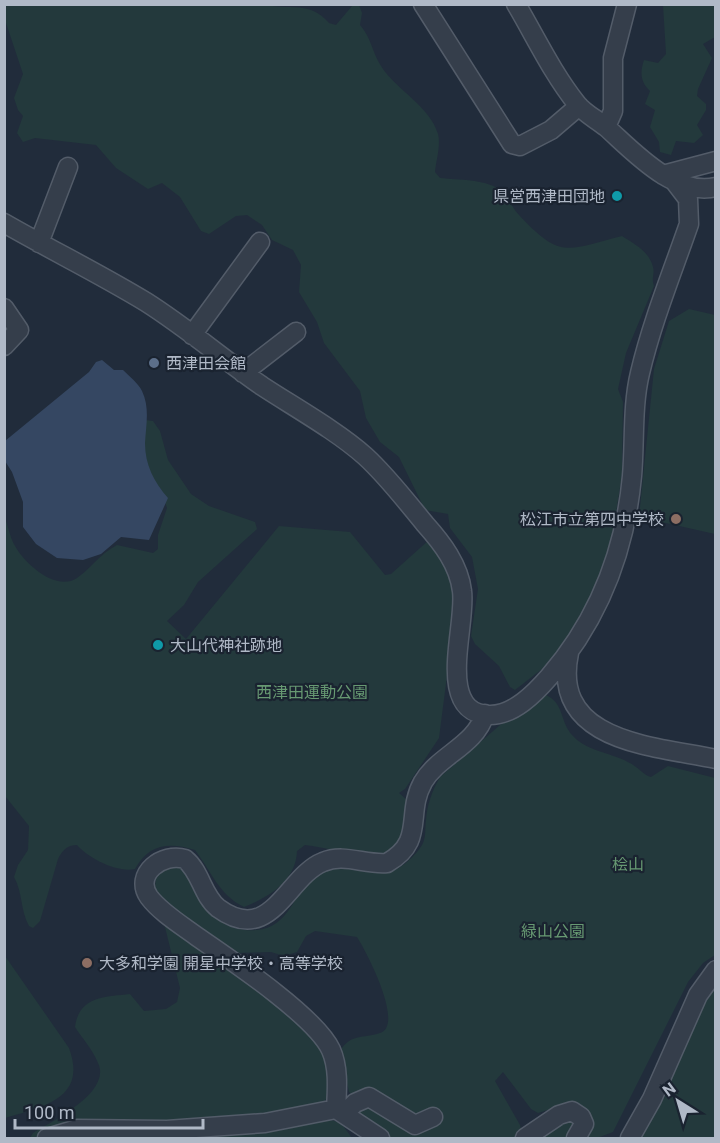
<svg xmlns="http://www.w3.org/2000/svg" width="720" height="1143" viewBox="0 0 720 1143" font-family="Roboto,'Noto Sans JP',sans-serif">
<style>
.green{fill:#23393c}
.water{fill:#354762}
.lines{fill:none;stroke-linecap:round;stroke-linejoin:round}
.minor-casing{stroke:#535c69;stroke-width:21}
.minor{stroke:#353e4b;stroke-width:18}
.culture-dot{fill:#0f9aa8;stroke:#1a2330;stroke-width:2}
.service-dot{fill:#5c6f8a;stroke:#1a2330;stroke-width:2}
.education-dot{fill:#8d6e63;stroke:#1a2330;stroke-width:2}
.labels{text-anchor:middle;stroke-width:4.5;stroke-linejoin:round;paint-order:stroke}
.poi-label{font-size:16px;fill:#b0b9c7;stroke:#1a2330;text-anchor:start}
.park-label{font-size:16px;fill:#679972;stroke:#1a2330}
</style>
<rect width="100%" height="100%" fill="#212c3b"/>
<!-- green -->
<path class="green" d="M 263,4 C 290,11 309,0 329,23 L 336,25 L 352,6 L 359,5 L 362,13 L 360,25 C 371,37 372,52 381,66 C 396,90 430,106 438,134 C 441,145 436,161 435,172 L 440,178 C 459,180 483,179 499,189 C 509,196 511,207 519,215 C 561,260 567,250 622,236 C 634,244 649,251 653,267 C 655,274 651,278 654,286 L 626,353 L 618,389 L 623,402 L 622,475 L 611,544 L 598,581 L 572,634 L 542,669 L 515,690 L 510,687 L 499,666 L 475,644 L 471,636 L 478,589 L 472,557 L 450,528 L 448,514 L 425,510 L 399,457 L 380,442 L 366,418 L 360,391 L 324,343 L 317,322 L 299,292 L 301,265 L 293,250 L 272,240 L 262,225 L 247,215 L 236,216 L 209,234 L 201,231 L 180,197 L 162,183 L 148,189 L 116,168 L 96,145 L 35,138 L 23,142 L 17,133 L 23,116 L 18,110 L 14,98 L 23,74 L 5,20 L 5,5 Z
M 663,5 L 716,5 L 715,37 L 703,44 L 712,58 L 698,89 L 697,96 L 706,104 L 706,110 L 697,125 L 703,135 L 694,143 L 676,141 L 671,155 L 660,152 L 659,142 L 650,127 L 655,110 L 645,104 L 650,91 C 640,82 640,72 644,60 L 658,63 L 666,54 Z
M 689,309 L 715,315 L 715,534 L 639,517 L 654,369 L 669,321 Z
M 145,420 L 153,421 L 160,431 L 168,460 L 191,494 L 209,506 L 255,522 L 257,529 L 198,582 L 184,605 L 167,621 L 186,639 L 279,526 L 350,532 L 385,575 L 391,574 L 429,540 C 444,563 454,579 456,606 L 439,738 L 405,789 L 399,793 L 407,800 C 409,816 406,849 386,853 C 365,858 328,848 305,845 L 297,851 C 296,881 269,897 244,907 C 219,895 211,871 195,850 C 168,842 149,844 135,869 C 117,873 88,858 77,845 C 67,845 62,851 58,859 L 40,921 L 33,928 L 29,926 C 20,910 23,893 14,877 L 18,865 L 28,850 L 29,826 L 5,796 L 4,515 C 8,525 10,538 15,546 C 25,564 56,592 77,578 C 92,568 98,555 117,545 L 153,553 L 158,549 L 158,535 L 167,508 L 164,499 L 148,474 L 143,448 Z
M 546,695 C 565,704 559,721 573,736 C 590,754 616,752 636,767 C 642,771 644,775 651,777 L 668,766 L 715,778 L 715,955 L 703,963 L 688,982 L 613,1132 L 597,1138 L 580,1138 L 587,1130 L 564,1105 L 538,1113 L 531,1109 L 503,1072 L 495,1081 L 520,1125 L 522,1133 L 516,1138 L 388,1138 L 355,1117 L 353,1095 L 349,1092 L 340,1051 C 351,1033 363,1039 380,1033 C 405,1025 366,951 357,937 L 315,931 L 306,936 L 297,952 L 284,956 L 271,952 L 233,953 L 191,924 L 155,890 L 156,875 L 163,867 C 168,867 176,865 181,867 C 198,873 206,912 225,924 C 233,929 246,931 256,930 C 291,928 292,891 318,874 C 347,855 379,889 408,861 C 413,857 421,848 423,843 C 426,837 425,827 426,820 C 427,805 432,791 440,777 L 507,719 Z
M 164,923 C 202,949 306,1013 323,1050 C 330,1064 329,1081 330,1096 L 314,1109 L 30,1138 L 33,1133 C 53,1121 112,1092 98,1063 C 93,1050 82,1038 75,1027 C 79,996 105,997 130,994 L 144,1011 L 166,1009 L 177,1002 L 180,988 Z
M 5,956 L 69,1048 C 88,1099 42,1107 5,1118 Z
M 715,978 L 715,1138 L 639,1138 Z
M 564,1117 L 578,1124 L 566,1138 L 532,1138 Z
M 331,1120 L 341,1123 L 352,1138 L 193,1138 L 271,1132 Z"/>
<!-- water -->
<path class="water" d="M 102,360 L 114,370 L 123,370 C 129,376 138,383 142,391 C 150,408 146,425 145,443 C 145,465 154,482 168,498 L 149,540 L 121,537 L 101,554 L 83,560 L 57,558 L 36,544 L 23,527 L 23,502 L 12,472 L 5,461 L 5,441 L 89,372 L 96,362 Z"/>
<g class="lines">
<!-- minor casing -->
<g class="minor-casing">
<path id="minor" d="M 423,4 L 512,144 L 520,146 L 551,130 L 579,106
M 516,4 C 536,38 553,74 577,104 C 584,113 596,119 606,127 C 633,151 674,197 716,187
M 606,127 L 613,111 L 613,58 L 627,4
M 663,175 L 716,161
M 4,223 C 51,250 100,274 146,302 C 187,328 223,359 262,386 C 294,407 337,431 365,456 C 387,476 406,501 425,524 C 442,543 459,565 462,591 C 467,625 434,714 490,715 C 514,715 535,693 549,677 C 599,619 625,552 632,476 C 635,442 632,406 640,373 C 652,322 672,273 689,224 L 688,199 L 675,182
M 39,243 L 68,167
M 4,308 L 19,330 L 4,346
M 192,335 L 260,242
M 243,373 L 296,332
M 569,653 C 550,743 655,746 716,759
M 336,1109 C 337,1090 339,1068 331,1050 C 316,1017 231,960 199,938 C 183,926 161,913 149,897 C 133,874 163,852 185,859 C 201,872 202,895 218,908 C 271,947 287,876 323,862 C 344,853 365,865 387,863 C 426,841 405,814 423,782 C 439,755 475,746 485,714
M 344,1114 L 355,1103 L 369,1097 L 415,1125 L 433,1117
M 47,1138 L 77,1129 L 167,1130 L 265,1123 L 336,1109 L 380,1138
M 525,1138 L 559,1115 L 572,1111 L 581,1117 L 584,1124 L 576,1138
M 630,1138 L 652,1099 L 698,995 L 716,970"/>
</g>
<!-- minor -->
<use href="#minor" class="minor"/>
</g>
<!-- markers -->
<g class="culture-dot">
<circle cx="617" cy="196" r="6"/>
<circle cx="158" cy="645" r="6"/>
</g>
<circle class="service-dot" cx="154" cy="363" r="6"/>
<g class="education-dot">
<circle cx="676" cy="519" r="6"/>
<circle cx="87" cy="963" r="6"/>
</g>
<g class="labels">
<!-- poi labels -->
<g class="poi-label">
<text x="605" y="202" text-anchor="end">県営西津田団地</text>
<text x="166" y="369">西津田会館</text>
<text x="664" y="525" text-anchor="end">松江市立第四中学校</text>
<text x="170" y="651">大山代神社跡地</text>
<text x="99" y="969">大多和学園 開星中学校・高等学校</text>
</g>
<!-- park labels -->
<g class="park-label">
<text x="312" y="698">西津田運動公園</text>
<text x="628" y="870">桧山</text>
<text x="553" y="937">緑山公園</text>
</g>
</g>
<!-- border -->
<rect width="720" height="1143" fill="none" stroke="#b0b9c7" stroke-width="12"/>
<!-- north arrow -->
<g transform="translate(678 1101) rotate(323)" stroke="#1a2330" stroke-width="4.5" paint-order="stroke">
<path d="M0-4.5L10 22L0 15L-10 22Z" fill="#b0b9c7"/>
<text y="-9" font-size="16" font-weight="bold" text-anchor="middle" fill="#b0b9c7">N</text>
</g>
<!-- scale -->
<path d="M15 1119v9h188v-9" fill="none" stroke="#b0b9c7" stroke-width="3"/>
<text x="24" y="1119" font-size="18" fill="#b0b9c7" stroke="#1a2330" stroke-width="4.5" paint-order="stroke">100 m</text>
</svg>
